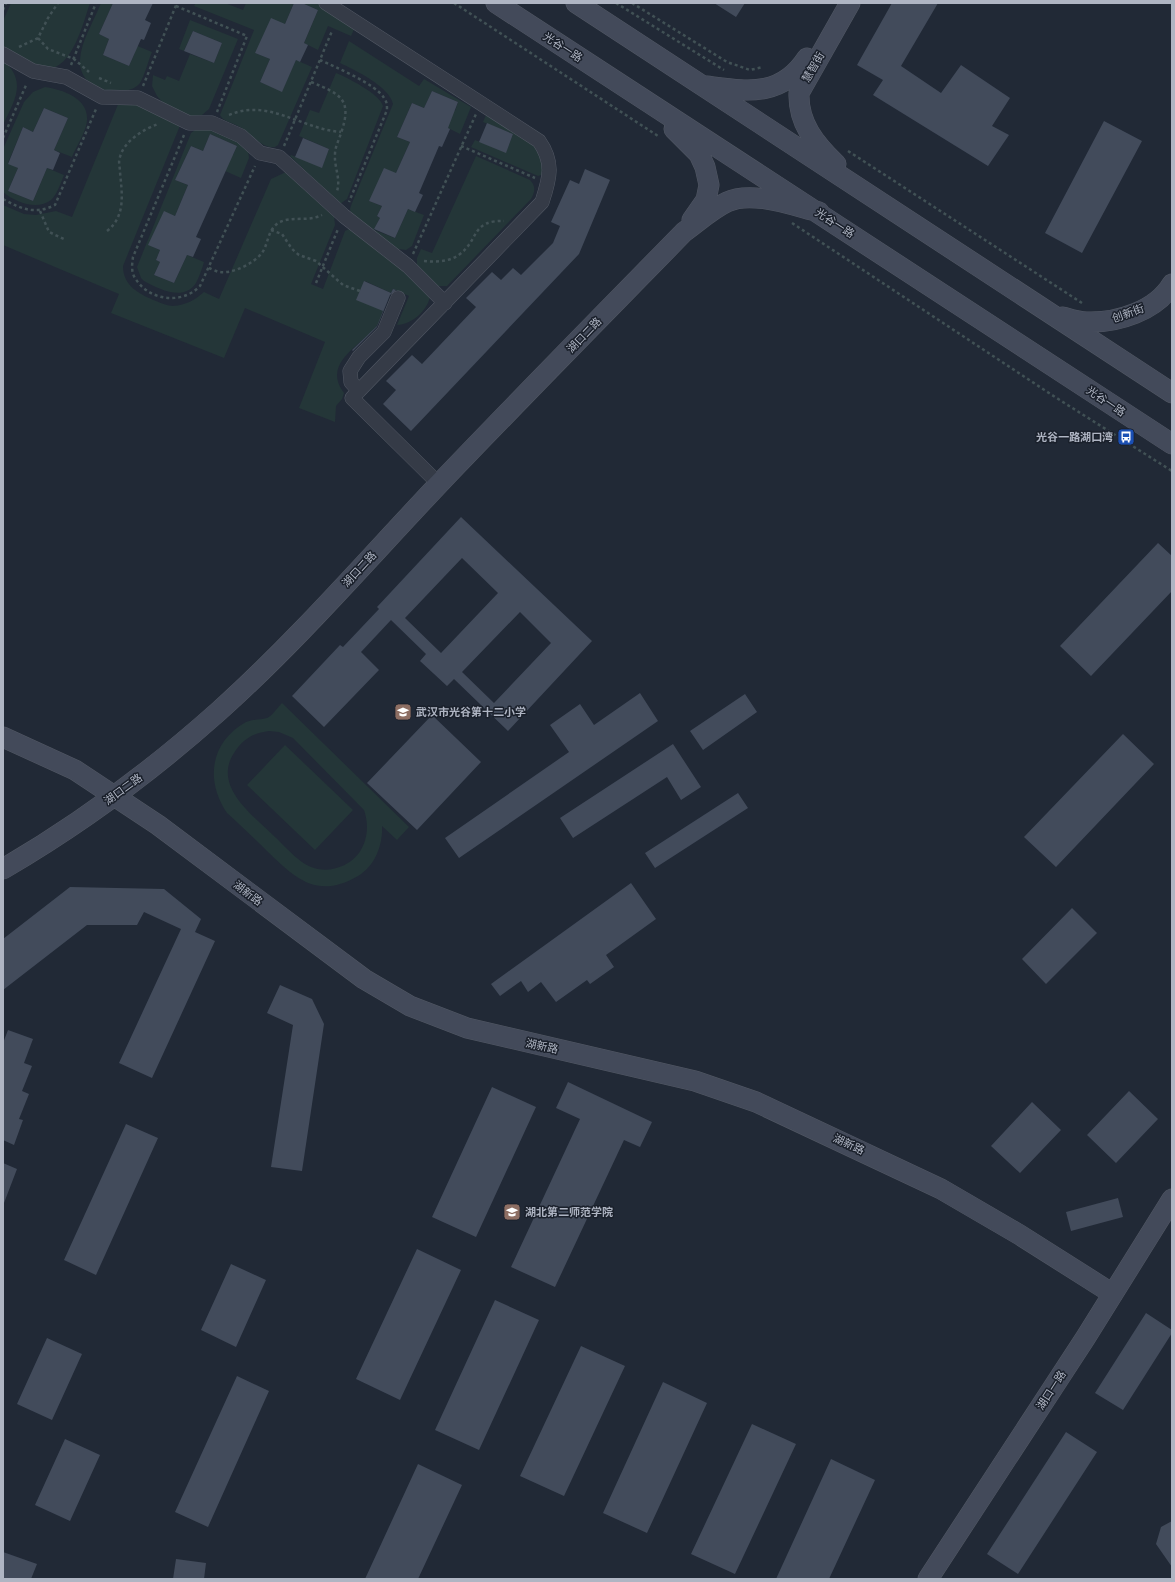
<svg xmlns="http://www.w3.org/2000/svg" width="1175" height="1582" viewBox="0 0 1175 1582" font-family="'Sofia Sans Condensed','Noto Sans SC',sans-serif">
<style>
.green{fill:#243638;fill-rule:evenodd}
.building{fill:#424b5b;fill-rule:evenodd}
.lines{fill:none;stroke-linecap:round;stroke-linejoin:round}
.street-casing{stroke:#525864;stroke-width:15}
.secondary-casing{stroke:#525864;stroke-width:21}
.path{stroke:#415155;stroke-width:2.5;stroke-dasharray:3 3;stroke-linecap:butt}
.street{stroke:#353b47;stroke-width:14}
.secondary{stroke:#434a5a;stroke-width:20}
.labels{text-anchor:middle;stroke-width:3;stroke-linejoin:round;paint-order:stroke}
.street-label{font-size:11px;fill:#afb5c3;stroke:#1a202b}
.poi-label{font-size:11px;font-weight:bold;fill:#afb5c3;stroke:#1a202b;text-anchor:start}
</style>
<rect width="100%" height="100%" fill="#212936"/>
<!-- green -->
<path class="green" d="M 11,3 L 90,3 C 83,23 71,76 41,68 C 28,64 15,54 3,47 L 3,21 Z
M 101,3 L 113,3 L 99,34 L 109,39 L 103,55 L 129,66 L 134,55 L 135,45 L 152,52 C 148,61 145,75 140,83 C 130,96 100,92 89,82 C 83,78 79,67 80,60 C 81,41 94,21 101,3 Z
M 196,3 L 225,3 L 243,10 L 246,3 L 294,3 L 285,24 L 255,53 L 270,59 L 260,82 L 282,91 L 296,60 L 312,67 L 278,145 L 275,147 C 260,149 249,130 236,125 C 230,122 223,121 220,115 L 254,30 L 194,6 Z
M 302,3 L 318,3 L 355,27 L 351,36 L 328,26 L 318,50 L 304,43 L 318,10 Z
M 190,20 L 238,39 L 209,109 L 202,115 L 191,116 L 166,106 L 157,96 L 152,86 L 153,75 L 165,80 L 167,76 L 179,81 L 190,54 L 214,63 L 222,43 L 193,31 L 184,51 L 179,49 Z
M 349,41 L 419,86 L 424,79 L 471,107 L 460,134 L 444,126 L 451,110 L 455,111 L 458,102 L 432,91 L 424,108 L 412,103 L 397,137 L 410,142 L 396,173 L 369,201 L 382,206 L 377,216 L 380,218 L 374,230 L 395,238 L 408,209 L 424,215 L 412,246 L 406,250 L 392,248 L 351,214 L 350,209 L 352,203 L 393,104 C 390,87 355,70 340,63 Z
M 3,60 C 28,82 14,101 3,125 Z
M 336,73 C 348,78 380,94 383,106 L 347,199 L 340,204 L 290,156 L 291,155 L 322,167 L 329,149 L 299,136 L 310,110 L 319,113 Z
M 45,87 C 65,90 93,100 86,126 C 83,137 76,147 72,157 L 54,150 L 68,118 L 44,108 L 33,132 L 23,127 L 8,163 L 18,168 L 8,191 L 33,201 L 47,168 L 64,175 C 61,182 57,195 51,200 C 37,211 15,202 3,192 L 3,149 L 24,102 L 33,92 Z
M 119,102 L 135,103 L 179,124 L 179,128 L 123,266 C 123,286 139,294 156,301 C 161,303 168,306 173,306 C 186,305 195,300 204,292 L 219,299 L 271,179 L 286,172 L 334,216 L 335,225 L 311,284 L 323,289 L 345,231 L 351,228 L 406,269 L 430,297 C 427,311 411,325 397,325 L 409,296 L 393,289 L 391,293 L 365,281 L 383,311 C 381,316 379,324 375,328 C 358,347 322,364 344,393 L 342,399 L 336,406 L 335,422 L 299,408 L 325,342 L 245,308 L 224,358 L 111,313 L 119,294 L 3,245 L 3,205 L 24,214 L 36,215 L 56,211 L 72,217 Z
M 486,115 L 537,144 L 543,154 L 544,174 L 538,176 L 471,147 L 475,140 L 506,152 L 513,134 L 483,122 Z
M 209,129 L 238,141 L 248,150 L 249,158 L 241,178 L 223,170 L 230,153 L 233,155 L 237,146 L 210,134 L 203,151 L 191,146 L 175,180 L 188,185 L 175,216 L 164,212 L 149,245 L 160,250 L 156,260 L 160,262 L 154,275 L 174,283 L 187,255 L 204,262 C 202,269 199,277 196,283 C 184,302 159,289 144,281 L 141,278 L 137,267 L 191,133 L 195,130 Z
M 476,156 L 530,180 C 536,186 535,192 531,199 L 447,286 L 437,286 L 417,265 L 417,258 L 421,249 L 432,253 Z
M 282,703 L 409,827 L 397,840 L 382,826 C 383,845 375,866 358,876 C 317,900 295,878 267,851 C 254,838 240,825 227,813 C 205,781 210,742 246,722 C 253,719 260,720 267,718 C 272,716 278,707 282,703 ZM 269,731 L 279,732 L 293,738 L 364,810 C 369,824 368,840 359,853 C 350,865 333,872 318,869 C 301,866 288,849 275,837 C 254,816 212,787 234,753 C 243,739 253,733 269,731 Z
M 285,745 L 353,810 L 315,850 L 247,785 Z"/>
<!-- building -->
<path class="building" d="M 113,3 L 153,3 L 145,20 L 151,23 L 144,40 L 141,39 L 129,66 L 103,55 L 109,39 L 99,34 Z
M 294,3 L 302,3 L 318,10 L 304,43 L 308,45 L 300,62 L 296,60 L 282,92 L 260,82 L 270,59 L 255,53 L 271,18 L 285,24 Z
M 714,3 L 745,3 L 736,17 Z
M 892,3 L 938,3 L 901,66 L 941,93 L 961,65 L 1010,98 L 992,126 L 1009,135 L 988,166 L 873,95 L 883,80 L 857,65 Z
M 193,31 L 222,43 L 214,63 L 184,51 Z
M 432,91 L 458,102 L 448,128 L 450,129 L 442,147 L 439,146 L 419,193 L 423,195 L 415,212 L 408,209 L 395,238 L 374,229 L 380,218 L 377,216 L 382,206 L 369,201 L 384,168 L 396,173 L 410,142 L 397,137 L 412,103 L 424,108 Z
M 44,108 L 68,118 L 54,150 L 60,153 L 53,170 L 47,168 L 33,201 L 8,191 L 18,168 L 8,164 L 23,127 L 33,132 Z
M 1104,121 L 1142,141 L 1082,253 L 1045,233 Z
M 487,123 L 513,134 L 506,153 L 479,142 Z
M 210,134 L 237,146 L 196,237 L 201,239 L 193,257 L 187,255 L 174,283 L 154,275 L 160,262 L 156,260 L 160,250 L 148,245 L 164,211 L 175,216 L 188,185 L 175,180 L 191,146 L 203,151 Z
M 303,138 L 329,149 L 322,168 L 295,157 Z
M 585,169 L 610,180 L 579,254 L 411,431 L 383,404 L 396,390 L 386,381 L 412,355 L 422,364 L 476,307 L 466,298 L 492,272 L 501,280 L 513,268 L 521,275 L 553,243 L 560,226 L 551,222 L 570,180 L 579,184 Z
M 364,281 L 391,293 L 393,289 L 396,290 L 390,295 L 377,327 L 353,351 L 352,350 L 377,326 L 383,311 L 356,300 Z
M 461,517 L 592,641 L 508,731 L 454,679 L 447,686 L 420,661 L 426,654 L 391,620 L 361,652 L 379,670 L 324,727 L 292,696 L 340,645 L 343,647 L 379,609 L 377,607 ZM 462,558 L 498,593 L 441,653 L 405,618 ZM 520,612 L 551,643 L 494,703 L 462,672 Z
M 1158,543 L 1172,556 L 1172,591 L 1091,676 L 1060,646 Z
M 640,693 L 658,721 L 459,858 L 445,838 L 569,752 L 550,725 L 580,704 L 594,725 Z
M 745,694 L 757,712 L 703,750 L 690,731 Z
M 432,715 L 481,762 L 417,830 L 367,783 Z
M 1123,734 L 1154,764 L 1056,867 L 1024,837 Z
M 673,744 L 701,787 L 681,800 L 667,777 L 573,838 L 560,818 Z
M 738,793 L 748,808 L 655,868 L 645,853 Z
M 631,883 L 656,919 L 606,955 L 614,967 L 590,984 L 587,980 L 556,1002 L 541,982 L 528,992 L 521,981 L 500,996 L 491,984 Z
M 70,887 L 164,889 L 201,919 L 195,932 L 215,941 L 152,1078 L 119,1063 L 181,929 L 144,912 L 137,925 L 87,925 L 3,990 L 3,939 Z
M 1072,908 L 1097,933 L 1046,984 L 1022,959 Z
M 280,985 L 312,999 L 324,1024 L 302,1171 L 271,1167 L 293,1025 L 267,1013 Z
M 8,1030 L 33,1039 L 24,1063 L 32,1066 L 22,1091 L 29,1094 L 19,1119 L 23,1120 L 14,1145 L 3,1140 L 3,1043 Z
M 568,1082 L 652,1122 L 640,1147 L 624,1140 L 555,1287 L 511,1267 L 580,1119 L 556,1108 Z
M 492,1087 L 536,1107 L 476,1237 L 432,1217 Z
M 1129,1091 L 1158,1119 L 1116,1163 L 1087,1135 Z
M 1032,1102 L 1061,1130 L 1020,1173 L 991,1146 Z
M 126,1124 L 158,1138 L 96,1275 L 64,1260 Z
M 3,1163 L 17,1169 L 4,1203 L 3,1202 Z
M 1118,1198 L 1123,1217 L 1071,1231 L 1066,1212 Z
M 417,1249 L 461,1270 L 400,1400 L 356,1379 Z
M 231,1264 L 266,1280 L 236,1347 L 201,1330 Z
M 495,1300 L 539,1320 L 479,1450 L 435,1430 Z
M 1146,1313 L 1172,1330 L 1172,1333 L 1123,1410 L 1095,1393 Z
M 47,1338 L 82,1354 L 52,1420 L 17,1404 Z
M 581,1346 L 625,1366 L 564,1496 L 520,1476 Z
M 237,1376 L 269,1391 L 208,1527 L 175,1512 Z
M 663,1382 L 707,1403 L 647,1533 L 603,1513 Z
M 752,1424 L 796,1444 L 735,1574 L 691,1554 Z
M 1066,1432 L 1097,1452 L 1018,1574 L 987,1554 Z
M 65,1439 L 100,1455 L 70,1521 L 35,1505 Z
M 831,1459 L 875,1480 L 829,1579 L 776,1579 Z
M 418,1464 L 462,1485 L 418,1579 L 365,1579 Z
M 1172,1521 L 1172,1567 L 1156,1544 L 1161,1527 Z
M 3,1552 L 37,1564 L 31,1579 L 3,1579 Z
M 176,1559 L 206,1563 L 204,1579 L 173,1579 Z"/>
<g class="lines">
<!-- street casing -->
<g class="street-casing">
<path id="street" d="M 326,3 L 539,141 C 554,162 550,178 542,202 L 352,398 L 439,484
M 3,54 L 33,71 L 66,77 L 102,97 L 138,98 L 189,123 L 212,123 L 241,136 L 260,153 L 279,157 L 344,216 L 408,266 L 445,303
M 359,391 L 351,382 L 350,371 L 359,357 L 384,332 L 398,298"/>
</g>
<!-- secondary casing -->
<g class="secondary-casing">
<path id="secondary" d="M 496,3 L 1172,444
M 576,3 L 1172,393
M 706,86 C 747,91 781,98 807,58
M 674,129 L 699,154 L 705,167 L 709,185 L 706,200 L 692,220
M 836,164 C 815,144 798,123 799,93 L 850,3
M 1063,317 C 1070,319 1079,322 1087,322 C 1117,323 1156,311 1172,284
M 3,737 L 75,770 L 158,825 L 364,979 L 410,1006 L 467,1028 L 695,1081 L 756,1102 L 941,1189 L 1020,1235 L 1113,1294
M 3,869 C 80,824 153,770 219,711 C 297,641 366,561 438,485 C 519,400 602,316 684,232 C 698,222 712,209 727,202 C 752,190 794,206 819,212
M 928,1579 L 1086,1337 L 1172,1199"/>
</g>
<!-- path -->
<path class="path" d="M 454,3 L 658,136
M 616,3 L 724,70
M 632,3 L 727,62 L 750,70 L 763,67
M 176,6 L 247,36 L 217,112
M 3,10 L 6,3
M 38,38 L 48,49 L 74,59 L 89,72
M 19,47 L 38,38 L 48,18 L 58,3
M 320,60 C 335,67 376,84 384,98 C 387,102 387,105 387,110 L 349,202
M 71,65 L 96,3
M 99,78 L 111,83
M 311,82 C 340,94 353,99 341,133 C 339,140 335,147 335,154 C 334,167 341,179 337,191
M 143,86 L 177,3
M 229,115 C 269,98 301,129 341,132
M 184,135 L 133,257 C 132,264 131,272 135,278 C 149,301 182,305 200,286 L 255,166
M 3,138 L 27,83
M 284,146 L 332,31
M 461,146 L 535,178
M 848,151 L 1082,303
M 3,199 C 21,209 35,215 55,205 L 96,109
M 40,211 L 49,232 L 64,239
M 792,223 L 1055,397 L 1172,471
M 271,230 L 282,234 L 292,249 L 299,255 L 316,261 L 343,285 L 360,291
M 107,231 C 126,216 122,194 120,172 C 120,167 118,161 120,157 C 124,141 144,129 158,124
M 413,254 L 476,114
M 424,261 C 436,262 450,262 460,254 C 479,240 471,220 504,221
M 209,268 C 212,269 217,272 220,272 C 233,274 254,263 262,253 C 269,243 267,229 280,222 C 293,216 308,222 322,215
M 316,283 L 338,229"/>
<!-- street -->
<use href="#street" class="street"/>
<!-- secondary -->
<use href="#secondary" class="secondary"/>
</g>
<!-- icons -->
<defs>
<g id="bus-square" transform="scale(0.9)"><rect x="-9" y="-9" width="18" height="18" rx="4" fill="#1a4fb4" stroke="#1a202b"/><path d="M-5-6H5V4H4V6H2V4H-2V6H-4V4H-5ZM-3.5-4V0h7V-4ZM-3.5 1.2v1.5H-2V1.2ZM2 1.2v1.5H3.5V1.2Z" fill="#fff"/></g>
<g id="school-square" transform="scale(0.9)"><rect x="-9" y="-9" width="18" height="18" rx="4" fill="#8d6e63" stroke="#1a202b"/><path d="M0-5L7-2L0 1L-7-2ZM-4 1L0 2.5L4 1V4Q0 6-4 4Z" fill="#fff"/></g>
<g id="university-square" transform="scale(0.9)"><rect x="-9" y="-9" width="18" height="18" rx="4" fill="#8d6e63" stroke="#1a202b"/><path d="M0-5L7-2L0 1L-7-2ZM-4 1L0 2.5L4 1V4Q0 6-4 4Z" fill="#fff"/></g>
</defs>
<g fill-rule="evenodd">
<use href="#bus-square" x="1126" y="437"/>
<use href="#school-square" x="403" y="712"/>
<use href="#university-square" x="512" y="1212"/>
</g>
<g class="labels">
<!-- street labels -->
<g class="street-label">
<text transform="translate(563 47) rotate(33)" y="4">光谷一路</text>
<text transform="translate(813 67) rotate(-60)" y="4">慧智街</text>
<text transform="translate(835 223) rotate(33)" y="4">光谷一路</text>
<text transform="translate(1128 313) rotate(-20)" y="4">创新街</text>
<text transform="translate(584 335) rotate(-46)" y="4">湖口二路</text>
<text transform="translate(1106 401) rotate(34)" y="4">光谷一路</text>
<text transform="translate(359 569) rotate(-47)" y="4">湖口二路</text>
<text transform="translate(123 789) rotate(-36)" y="4">湖口二路</text>
<text transform="translate(248 893) rotate(37)" y="4">湖新路</text>
<text transform="translate(542 1046) rotate(12)" y="4">湖新路</text>
<text transform="translate(849 1144) rotate(25)" y="4">湖新路</text>
<text transform="translate(1051 1390) rotate(-57)" y="4">湖口一路</text>
</g>
<!-- poi labels -->
<g class="poi-label">
<text x="1113" y="441" text-anchor="end">光谷一路湖口湾</text>
<text x="416" y="716">武汉市光谷第十二小学</text>
<text x="525" y="1216">湖北第二师范学院</text>
</g>
</g>
<!-- border -->
<rect width="1175" height="1582" fill="none" stroke="#afb5c3" stroke-width="8"/>
</svg>
